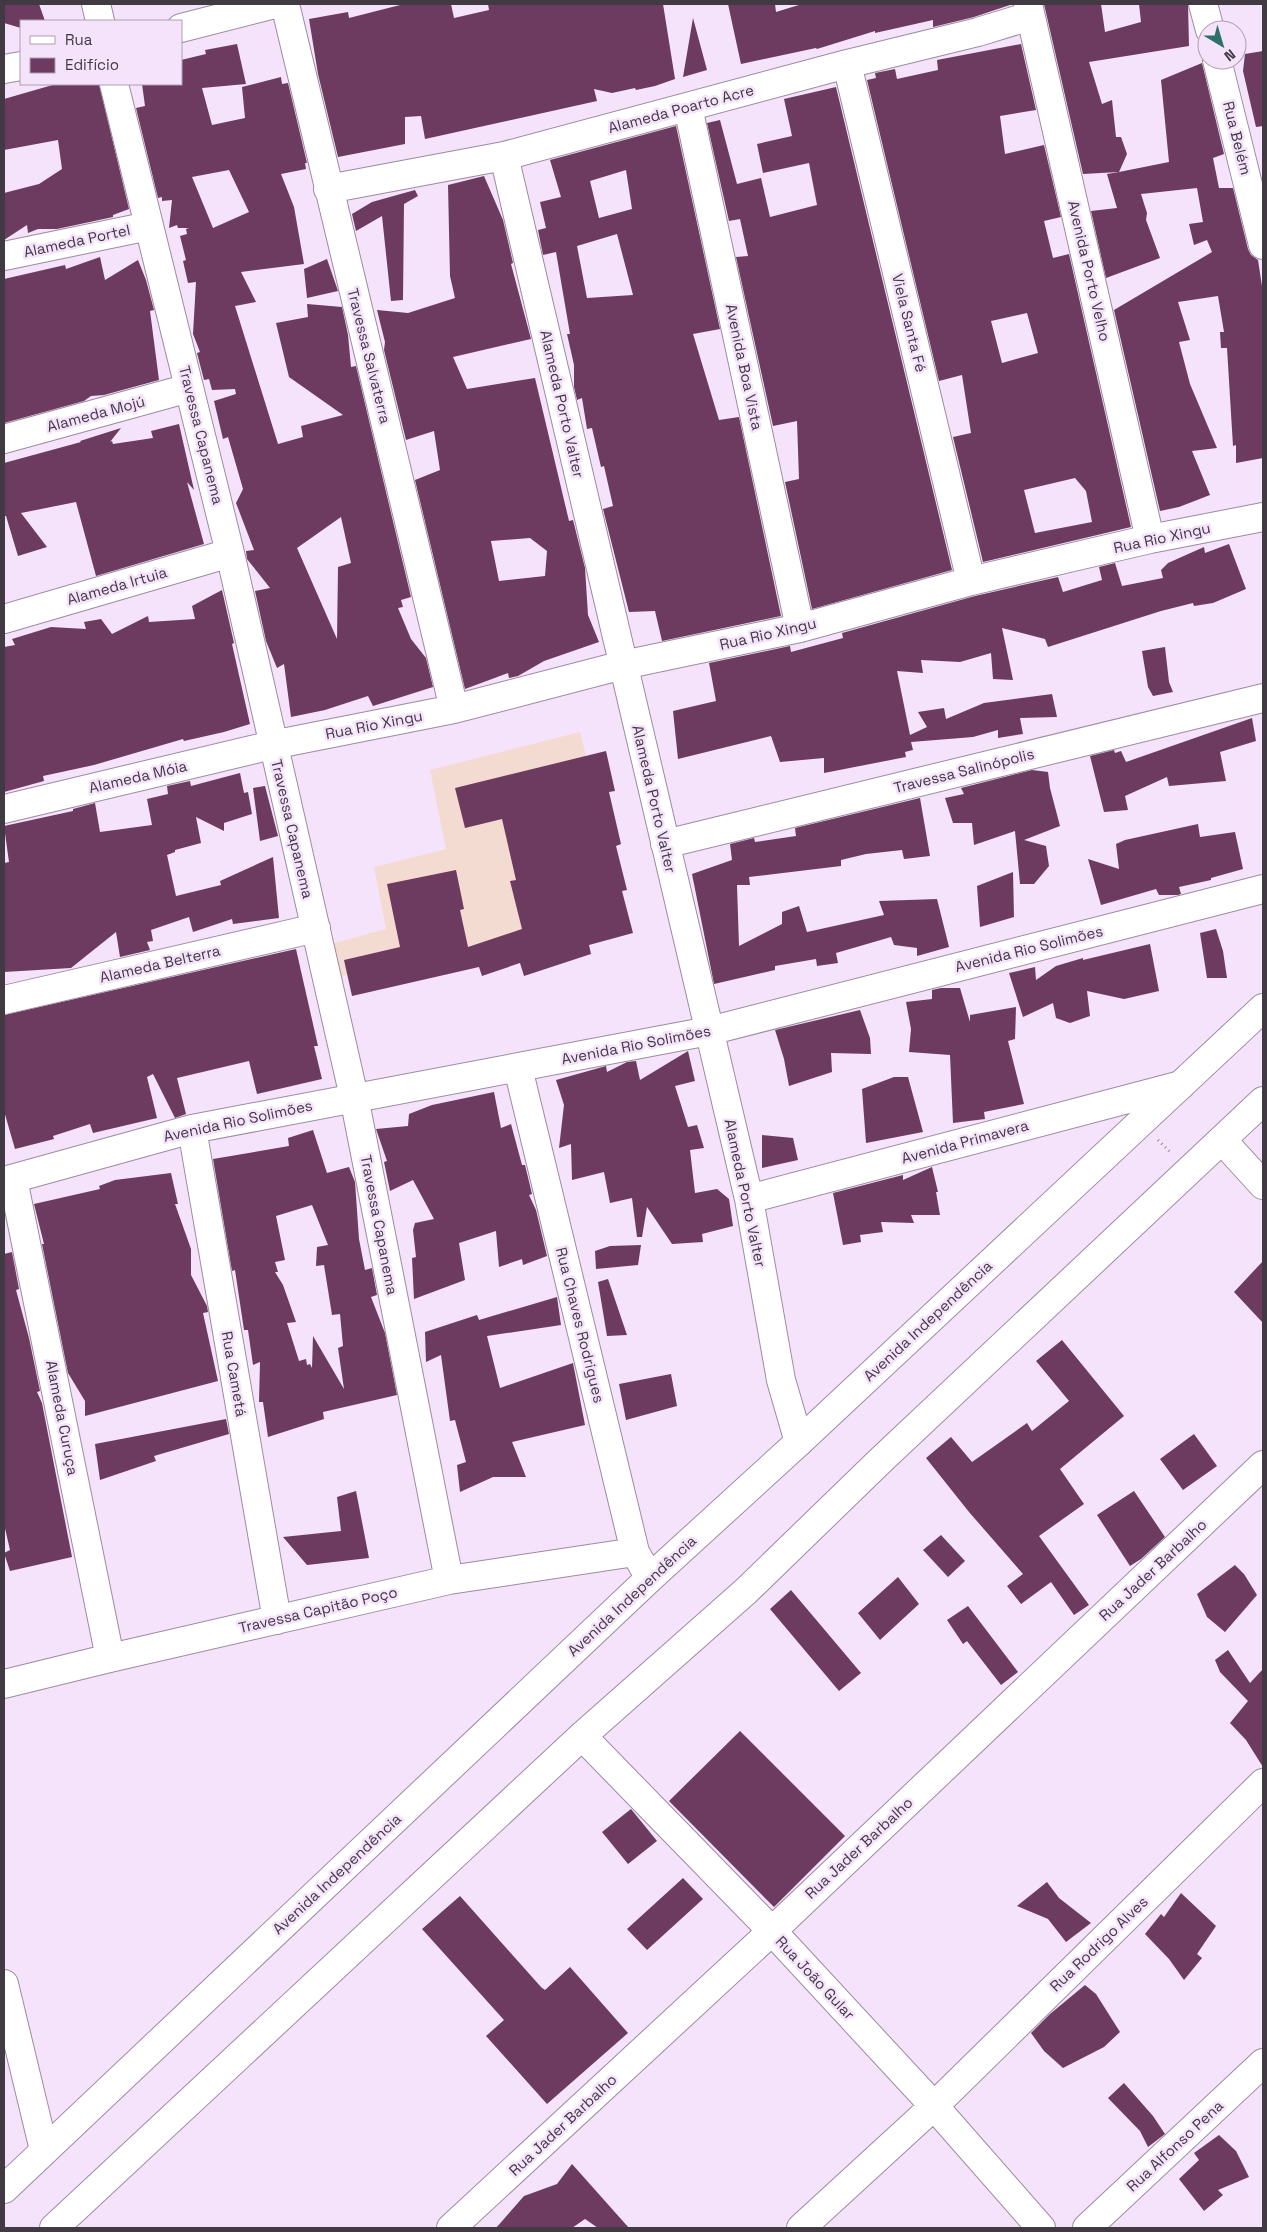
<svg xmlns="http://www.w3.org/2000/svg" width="1267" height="2232" viewBox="0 0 1267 2232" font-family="'Space Grotesk',sans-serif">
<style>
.education{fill:#f3dbd1}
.building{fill:#6d3a60;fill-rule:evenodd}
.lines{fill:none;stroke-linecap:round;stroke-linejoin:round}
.minor-casing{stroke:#9c8ba1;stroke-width:30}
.major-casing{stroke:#9c8ba1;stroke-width:30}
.path{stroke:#938797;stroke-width:3;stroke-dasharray:1 4;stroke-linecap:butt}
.minor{stroke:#fff;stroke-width:28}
.major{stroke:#fff;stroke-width:28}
.labels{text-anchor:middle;stroke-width:5;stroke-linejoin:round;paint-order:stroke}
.street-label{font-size:15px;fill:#413a43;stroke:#f5e3fb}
</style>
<rect width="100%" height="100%" fill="#f5e3fb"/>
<!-- education -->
<path class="education" d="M 580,732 L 627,921 L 514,962 L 338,976 L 331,944 L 386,929 L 374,867 L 446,849 L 430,770 Z"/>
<!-- building -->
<path class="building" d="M 4,4 L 39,4 L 45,21 L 21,21 L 21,28 L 4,23 Z
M 404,4 L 451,4 L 454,18 L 489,10 L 488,4 L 663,4 L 675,79 L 655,86 L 636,90 L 635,88 L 612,93 L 594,89 L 597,101 L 425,139 L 421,116 L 405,117 L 405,144 L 338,157 L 318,74 L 309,19 L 348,12 L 349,18 Z
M 728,4 L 775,4 L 776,12 L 802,4 L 1013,4 L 974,17 L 933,27 L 933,20 L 875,33 L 875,31 L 817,49 L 816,48 L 741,64 Z
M 1044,4 L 1101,4 L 1105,32 L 1141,22 L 1139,4 L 1188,4 L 1189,46 L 1089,62 L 1102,104 L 1112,100 L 1116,137 L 1121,137 L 1127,154 L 1119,172 L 1169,162 L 1161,80 L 1202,63 L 1224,154 L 1213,158 L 1219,188 L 1233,188 L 1248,249 L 1251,255 L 1258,260 L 1263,293 L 1263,458 L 1236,463 L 1236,445 L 1233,446 L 1227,348 L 1221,348 L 1220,332 L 1224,332 L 1218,296 L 1178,302 L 1190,340 L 1179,342 L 1190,384 L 1217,448 L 1192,451 L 1210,495 L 1179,507 L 1160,511 L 1114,310 L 1212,252 L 1207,240 L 1194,245 L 1189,224 L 1203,222 L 1197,188 L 1141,194 L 1147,213 L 1146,220 L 1160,258 L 1106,278 L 1091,211 L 1117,208 L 1107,174 L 1119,172 L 1083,174 Z
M 693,18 L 707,70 L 683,77 Z
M 237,44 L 246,84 L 202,88 L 212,125 L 245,118 L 242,87 L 281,77 L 282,84 L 288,83 L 307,163 L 305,163 L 306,169 L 281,174 L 294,207 L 304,264 L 241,272 L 256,302 L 235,306 L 278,444 L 303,437 L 301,426 L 343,415 L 289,377 L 276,323 L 308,317 L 307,304 L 342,307 L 348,335 L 351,367 L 356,366 L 411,597 L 401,600 L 403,607 L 398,608 L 411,639 L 426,658 L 433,687 L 373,706 L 368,696 L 325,710 L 291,717 L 284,664 L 277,668 L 266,641 L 255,591 L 270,588 L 247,559 L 246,551 L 254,550 L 236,503 L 243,489 L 228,437 L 223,439 L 214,401 L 236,394 L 235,389 L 212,390 L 209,379 L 204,380 L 197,353 L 200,352 L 193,334 L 196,282 L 188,283 L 183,261 L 186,260 L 180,236 L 187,234 L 186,229 L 189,228 L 178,228 L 177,225 L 169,228 L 172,200 L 162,201 L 162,197 L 158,198 L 136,108 L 145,106 L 142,84 L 181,84 L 181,60 L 206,54 L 205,50 ZM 229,170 L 249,212 L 213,228 L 192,177 ZM 341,517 L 351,563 L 338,567 L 337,639 L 297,548 Z
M 1021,44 L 1036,110 L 1000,116 L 1005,154 L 1044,145 L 1061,217 L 1044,221 L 1053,258 L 1069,254 L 1131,527 L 983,562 L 953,437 L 971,433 L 962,375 L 939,381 L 867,80 L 876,78 L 875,73 L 895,69 L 897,79 L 938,70 L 937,60 ZM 1027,313 L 1038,353 L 1002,363 L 991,321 ZM 1075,478 L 1086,491 L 1092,522 L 1035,533 L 1024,490 Z
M 1263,51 L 1263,126 L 1256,127 L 1243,71 L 1245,54 Z
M 56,84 L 99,84 L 129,209 L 113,215 L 113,217 L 57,229 L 38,229 L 28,233 L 27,225 L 4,240 L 4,193 L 39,184 L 62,169 L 58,140 L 4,150 L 4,99 Z
M 836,87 L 952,570 L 812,609 L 785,482 L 799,479 L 797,421 L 773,426 L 736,257 L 748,256 L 740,219 L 729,221 L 707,123 L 720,120 L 737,184 L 761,178 L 770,217 L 817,205 L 809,163 L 763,173 L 757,144 L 792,136 L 784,99 Z
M 676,126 L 720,329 L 693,334 L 719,420 L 739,417 L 781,616 L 662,641 L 655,611 L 629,612 L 603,509 L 613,506 L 604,466 L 601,467 L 592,428 L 587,429 L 582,398 L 577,400 L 574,387 L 574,365 L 567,334 L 570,334 L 556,252 L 543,255 L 538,230 L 546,228 L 540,202 L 561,197 L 550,160 ZM 626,170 L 632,209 L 599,218 L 590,181 ZM 617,234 L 633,295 L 587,298 L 577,246 Z
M 484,176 L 503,220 L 513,263 L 511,264 L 531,339 L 453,357 L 467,389 L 535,378 L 569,521 L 573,520 L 585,568 L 588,615 L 599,642 L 544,661 L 518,676 L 509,678 L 508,673 L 465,689 L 415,480 L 440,470 L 434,431 L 406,440 L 384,350 L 385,342 L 377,310 L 408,313 L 455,298 L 450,276 L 448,185 ZM 530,538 L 547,551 L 545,576 L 499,581 L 491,541 Z
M 415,190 L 418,196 L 404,204 L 403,300 L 391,301 L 382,216 L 356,231 L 352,214 L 372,202 Z
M 100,257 L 105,280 L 138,260 L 146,280 L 154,310 L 150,311 L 159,380 L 104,395 L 91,396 L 84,401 L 4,423 L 4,279 L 65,265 L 66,269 Z
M 327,259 L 338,291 L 307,298 L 304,269 Z
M 179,424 L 194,490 L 187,482 L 204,544 L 96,576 L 76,502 L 21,513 L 47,547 L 18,556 L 6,516 L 4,516 L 4,463 L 81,442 L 80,441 L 121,428 L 110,442 L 112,441 L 113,444 L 153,438 L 151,431 Z
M 1229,544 L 1246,589 L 1213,603 L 1194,606 L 1193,603 L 1161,611 L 1048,647 L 1045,639 L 1002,628 L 1013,680 L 993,679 L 991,653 L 960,662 L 921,660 L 923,673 L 897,671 L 910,735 L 927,727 L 918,712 L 944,708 L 946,719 L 984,703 L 1052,694 L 1057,717 L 1020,718 L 1023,734 L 998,738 L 998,730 L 973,737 L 911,742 L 913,750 L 905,752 L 906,757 L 824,773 L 824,758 L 780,762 L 771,736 L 678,759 L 673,711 L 716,701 L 709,663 L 790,646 L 791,652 L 843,638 L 842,633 L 975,596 L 1058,577 L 1063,592 L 1102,580 L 1099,567 L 1115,563 L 1122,586 L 1163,578 L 1161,570 L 1168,563 L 1204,547 L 1205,553 Z
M 222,590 L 234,643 L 232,644 L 250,724 L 224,732 L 184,741 L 183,739 L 94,765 L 43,776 L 44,781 L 4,792 L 4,647 L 15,645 L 12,639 L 51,627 L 86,629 L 84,622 L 101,619 L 112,634 L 148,616 L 149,622 L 195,619 L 192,606 Z
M 1165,647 L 1169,682 L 1173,692 L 1153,696 L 1148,687 L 1142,651 Z
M 1252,718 L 1256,741 L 1220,752 L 1226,781 L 1169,786 L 1167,777 L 1125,796 L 1128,810 L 1104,812 L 1090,756 L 1114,750 L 1115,753 L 1121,751 L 1126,762 Z
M 606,751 L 615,791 L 609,792 L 621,844 L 616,846 L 627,890 L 622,891 L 633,933 L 589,945 L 591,954 L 524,976 L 520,963 L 482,976 L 479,967 L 352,996 L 344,960 L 400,947 L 387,884 L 456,870 L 464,909 L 460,910 L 468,947 L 522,929 L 510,881 L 516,880 L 502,819 L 465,828 L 455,788 Z
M 1032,770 L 1048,772 L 1050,788 L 1060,826 L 1024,840 L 1046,846 L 1049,866 L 1034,884 L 1020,884 L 1015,831 L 974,845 L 972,823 L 953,823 L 945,798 L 964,794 L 961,788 Z
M 240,773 L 244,793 L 248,792 L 252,814 L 224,823 L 224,831 L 196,817 L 201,843 L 175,850 L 175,852 L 167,855 L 176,896 L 221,885 L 220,881 L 273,857 L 279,918 L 233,924 L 232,919 L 193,932 L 189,917 L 151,930 L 153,941 L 147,942 L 150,950 L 120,957 L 116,932 L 71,968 L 4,972 L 4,863 L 9,862 L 4,826 L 73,811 L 73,809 L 95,803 L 100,832 L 152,825 L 147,799 L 168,794 L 167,786 L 190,781 L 191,786 Z
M 265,786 L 278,836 L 260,841 L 253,788 Z
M 920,798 L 930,856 L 904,859 L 902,850 L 866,854 L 841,860 L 841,866 L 749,877 L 750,885 L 737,885 L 739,946 L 782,924 L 782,912 L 799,906 L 807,932 L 884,915 L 879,901 L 937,899 L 949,947 L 917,956 L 917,948 L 894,945 L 891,937 L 836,953 L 838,963 L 817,966 L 816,959 L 775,966 L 775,970 L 714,984 L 692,874 L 732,860 L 730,844 L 754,838 L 755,842 L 796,836 L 795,828 Z
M 1198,824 L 1200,837 L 1235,832 L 1243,869 L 1211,878 L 1211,880 L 1179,887 L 1181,894 L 1178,895 L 1159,895 L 1156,889 L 1101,905 L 1088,859 L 1119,869 L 1116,844 L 1125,840 Z
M 1013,872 L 1014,917 L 980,927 L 977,886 Z
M 1216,929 L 1223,951 L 1227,978 L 1207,978 L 1200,933 Z
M 1150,944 L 1159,991 L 1124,999 L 1087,991 L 1090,1016 L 1070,1023 L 1056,1018 L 1053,1003 L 1023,1017 L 1009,973 L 1035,967 L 1036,980 L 1056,966 L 1083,958 L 1083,960 Z
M 296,949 L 318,1046 L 314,1046 L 322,1079 L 257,1094 L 249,1061 L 177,1078 L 186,1114 L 175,1118 L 153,1074 L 147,1077 L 157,1118 L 93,1133 L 90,1124 L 53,1136 L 54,1139 L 15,1149 L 4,1111 L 4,1015 Z
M 941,988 L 960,988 L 970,1022 L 970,1015 L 1016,1007 L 1015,1039 L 1008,1041 L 1024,1104 L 984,1112 L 985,1119 L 953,1123 L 950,1055 L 909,1052 L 911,1029 L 906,1002 L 932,999 L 932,990 Z
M 860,1010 L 870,1038 L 871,1054 L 831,1053 L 832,1072 L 789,1086 L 784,1059 L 775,1030 Z
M 688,1051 L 695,1081 L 675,1086 L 688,1127 L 697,1125 L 704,1148 L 690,1150 L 695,1193 L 717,1189 L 729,1199 L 733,1226 L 702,1234 L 703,1242 L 672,1244 L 647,1207 L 642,1237 L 637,1237 L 632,1198 L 610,1203 L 604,1172 L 572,1180 L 571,1144 L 559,1148 L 564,1105 L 556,1080 L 606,1066 L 607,1072 L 627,1062 L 636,1061 L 640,1080 Z
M 894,1077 L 908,1077 L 923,1132 L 866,1143 L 862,1089 Z
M 494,1092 L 501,1128 L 511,1124 L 522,1165 L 525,1165 L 532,1194 L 529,1195 L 536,1210 L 547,1256 L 523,1265 L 522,1259 L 499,1267 L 496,1231 L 459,1243 L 465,1280 L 414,1299 L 412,1258 L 416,1257 L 413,1230 L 415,1223 L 434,1219 L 413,1180 L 390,1191 L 384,1162 L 387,1161 L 376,1129 L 408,1126 L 409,1114 L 432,1105 Z
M 313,1130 L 327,1173 L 349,1167 L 355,1182 L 359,1239 L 365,1270 L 372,1268 L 377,1295 L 371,1297 L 385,1333 L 397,1395 L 323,1412 L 324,1419 L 268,1437 L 263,1402 L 259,1402 L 260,1362 L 253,1365 L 248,1330 L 244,1330 L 235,1270 L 232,1271 L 213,1159 L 289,1146 L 288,1138 ZM 312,1205 L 328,1245 L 317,1247 L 316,1266 L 324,1265 L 332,1315 L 340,1314 L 343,1346 L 338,1348 L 344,1389 L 313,1336 L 312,1368 L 310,1364 L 307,1365 L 306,1359 L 299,1361 L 287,1323 L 296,1322 L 283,1285 L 275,1272 L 278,1272 L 275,1262 L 285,1260 L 276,1216 Z
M 762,1135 L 793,1138 L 798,1160 L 762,1168 Z
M 932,1167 L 938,1192 L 936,1192 L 940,1215 L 911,1215 L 914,1223 L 881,1222 L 883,1232 L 860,1235 L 861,1242 L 843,1245 L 833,1193 L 903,1175 L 903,1180 Z
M 171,1173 L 178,1204 L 175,1204 L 191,1249 L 191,1275 L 207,1306 L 208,1312 L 203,1313 L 218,1381 L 85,1416 L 85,1401 L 68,1373 L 42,1244 L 44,1244 L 34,1204 L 100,1189 L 99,1186 L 115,1180 Z
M 641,1245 L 638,1265 L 596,1269 L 595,1251 L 610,1246 Z
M 12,1252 L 19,1289 L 16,1290 L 29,1338 L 40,1391 L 37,1392 L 42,1403 L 72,1557 L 10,1571 L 4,1553 L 10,1550 L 4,1524 L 4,1254 Z
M 1263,1261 L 1263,1323 L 1234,1292 Z
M 608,1279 L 627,1335 L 607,1336 L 598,1282 Z
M 557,1297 L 561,1325 L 487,1336 L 500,1388 L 573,1363 L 585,1425 L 512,1442 L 526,1477 L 493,1477 L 460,1492 L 457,1465 L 466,1462 L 455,1420 L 450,1421 L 441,1355 L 426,1362 L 425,1332 L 477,1315 L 479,1320 Z
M 1062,1340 L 1124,1416 L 1060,1469 L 1084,1504 L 1039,1536 L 1089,1605 L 1074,1615 L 1051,1582 L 1021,1604 L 1007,1586 L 1023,1574 L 969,1512 L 926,1458 L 951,1437 L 972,1462 L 1027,1423 L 1032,1431 L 1069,1401 L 1036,1361 Z
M 671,1374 L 677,1406 L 626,1420 L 619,1384 Z
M 226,1419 L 229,1434 L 154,1456 L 156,1461 L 100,1480 L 95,1444 Z
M 1194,1434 L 1217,1466 L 1183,1490 L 1160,1459 Z
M 356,1491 L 369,1558 L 307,1565 L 283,1537 L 341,1531 L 337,1497 Z
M 1134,1491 L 1165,1537 L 1141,1559 L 1130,1566 L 1097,1515 Z
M 941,1535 L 965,1561 L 948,1577 L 923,1550 Z
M 1235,1565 L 1244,1574 L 1257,1595 L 1225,1632 L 1207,1617 L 1197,1594 Z
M 898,1577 L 919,1604 L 880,1640 L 858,1613 Z
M 791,1590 L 861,1673 L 839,1691 L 770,1609 Z
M 968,1606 L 1018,1672 L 1001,1685 L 967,1641 L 963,1644 L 947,1620 Z
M 1228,1650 L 1250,1683 L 1263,1669 L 1263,1767 L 1246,1740 L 1230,1723 L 1248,1701 L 1220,1672 L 1215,1660 Z
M 740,1731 L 845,1836 L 774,1907 L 669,1801 Z
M 631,1809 L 657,1841 L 628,1864 L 602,1832 Z
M 683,1878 L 703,1899 L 647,1950 L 627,1929 Z
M 1047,1882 L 1059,1898 L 1091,1923 L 1066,1942 L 1048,1919 L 1017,1906 Z
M 1181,1893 L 1216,1926 L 1197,1954 L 1202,1958 L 1184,1980 L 1169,1959 L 1145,1934 L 1161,1914 L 1164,1917 Z
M 460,1896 L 541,1987 L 545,1990 L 570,1967 L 628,2033 L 547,2104 L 486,2036 L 504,2020 L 422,1929 Z
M 1085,1985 L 1096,1994 L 1120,2032 L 1104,2047 L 1063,2068 L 1044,2051 L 1031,2033 L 1050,2014 Z
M 1124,2083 L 1153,2116 L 1165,2134 L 1148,2147 L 1140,2131 L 1108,2098 Z
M 1219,2135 L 1236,2151 L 1249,2177 L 1218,2190 L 1223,2195 L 1204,2211 L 1179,2179 L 1199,2160 L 1194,2153 Z
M 572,2164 L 629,2228 L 598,2228 L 585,2219 L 572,2228 L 496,2228 L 524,2196 L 557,2184 Z"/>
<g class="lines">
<!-- minor casing -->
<g class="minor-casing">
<path id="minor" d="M 96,4 L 100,21
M 285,4 L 454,709
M 1028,4 L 1150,539
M 1203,4 L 1210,30
M 181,28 L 275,4
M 1217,60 L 1263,245
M 847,64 L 971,581
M 4,69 L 21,66
M 114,84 L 230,553 L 354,1097 L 449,1580
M 688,107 L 800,628
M 504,156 L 749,1199 L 781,1380 L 799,1442
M 328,189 L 504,156 L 847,64 L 978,32 L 1030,16
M 4,256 L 149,226
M 4,439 L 189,388
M 4,619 L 230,553
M 4,809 L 272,745 L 454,709 L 623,665 L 800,628 L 971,581 L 1150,539 L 1263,517
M 665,844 L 1263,698
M 4,1000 L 316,928
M 518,1068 L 635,1552 L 644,1568
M 192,1129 L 277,1620
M 1222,1140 L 1263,1185
M 13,1179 L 110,1658
M 4,1181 L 192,1129 L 709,1031 L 1263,889
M 749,1199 L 1181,1085
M 4,1684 L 110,1658 L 449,1580 L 635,1552
M 582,1736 L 772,1931 L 934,2106 L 1041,2228
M 4,1984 L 44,2150
M 451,2228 L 772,1931 L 1263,1465
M 801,2228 L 934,2106 L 1263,1783
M 1087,2228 L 1263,2063"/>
</g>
<!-- major casing -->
<g class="major-casing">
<path id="major" d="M 4,2189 L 650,1578 L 799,1442 L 1263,1008
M 54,2228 L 582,1736 L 746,1591 L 880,1461 L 1263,1101"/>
</g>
<!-- path -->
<path class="path" d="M 1158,1140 L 1171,1153"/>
<!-- minor -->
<use href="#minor" class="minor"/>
<!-- major -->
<use href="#major" class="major"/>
</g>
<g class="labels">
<!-- street labels -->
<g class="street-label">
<text transform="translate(681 109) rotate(-15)" y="5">Alameda Poarto Acre</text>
<text transform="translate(1237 138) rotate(76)" y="5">Rua Belém</text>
<text transform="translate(77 241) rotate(-12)" y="5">Alameda Portel</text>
<text transform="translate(1089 271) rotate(77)" y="5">Avenida Porto Velho</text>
<text transform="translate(909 323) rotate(76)" y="5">Viela Santa Fé</text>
<text transform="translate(369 356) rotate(76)" y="5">Travessa Salvaterra</text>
<text transform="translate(744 367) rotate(78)" y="5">Avenida Boa Vista</text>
<text transform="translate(562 404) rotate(77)" y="5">Alameda Porto Valter</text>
<text transform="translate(96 414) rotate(-15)" y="5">Alameda Mojú</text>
<text transform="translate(201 435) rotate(76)" y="5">Travessa Capanema</text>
<text transform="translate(1162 538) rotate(-12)" y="5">Rua Rio Xingu</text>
<text transform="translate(117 586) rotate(-16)" y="5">Alameda Irtuia</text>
<text transform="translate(768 634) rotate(-13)" y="5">Rua Rio Xingu</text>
<text transform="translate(374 725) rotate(-11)" y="5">Rua Rio Xingu</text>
<text transform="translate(964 771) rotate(-14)" y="5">Travessa Salinópolis</text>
<text transform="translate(138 777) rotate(-13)" y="5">Alameda Móia</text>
<text transform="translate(654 799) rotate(77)" y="5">Alameda Porto Valter</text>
<text transform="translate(292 829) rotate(77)" y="5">Travessa Capanema</text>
<text transform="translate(1029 949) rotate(-14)" y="5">Avenida Rio Solimões</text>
<text transform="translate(160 964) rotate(-13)" y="5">Alameda Belterra</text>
<text transform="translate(636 1045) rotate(-11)" y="5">Avenida Rio Solimões</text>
<text transform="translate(238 1121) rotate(-12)" y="5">Avenida Rio Solimões</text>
<text transform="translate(965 1142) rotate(-15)" y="5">Avenida Primavera</text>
<text transform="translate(745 1193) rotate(78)" y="5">Alameda Porto Valter</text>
<text transform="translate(379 1225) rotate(79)" y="5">Travessa Capanema</text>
<text transform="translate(928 1321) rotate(-43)" y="5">Avenida Independência</text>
<text transform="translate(580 1325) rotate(76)" y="5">Rua Chaves Rodrigues</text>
<text transform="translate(234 1374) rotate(80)" y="5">Rua Cametá</text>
<text transform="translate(62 1418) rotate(79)" y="5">Alameda Curuça</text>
<text transform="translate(1153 1570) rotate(-43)" y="5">Rua Jader Barbalho</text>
<text transform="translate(632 1596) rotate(-43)" y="5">Avenida Independência</text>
<text transform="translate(318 1610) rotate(-13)" y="5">Travessa Capitão Poço</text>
<text transform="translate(859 1848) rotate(-43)" y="5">Rua Jader Barbalho</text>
<text transform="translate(337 1874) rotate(-43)" y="5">Avenida Independência</text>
<text transform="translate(1099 1944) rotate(-44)" y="5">Rua Rodrigo Alves</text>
<text transform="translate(815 1978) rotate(47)" y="5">Rua João Gular</text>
<text transform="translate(563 2125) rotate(-43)" y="5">Rua Jader Barbalho</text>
<text transform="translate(1175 2146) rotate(-43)" y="5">Rua Alfonso Pena</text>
</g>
</g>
<!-- border -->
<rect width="1267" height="2232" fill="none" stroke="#413a43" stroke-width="10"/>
<!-- legend -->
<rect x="20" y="20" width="162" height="65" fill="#f5e3fb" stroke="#ad9fb1"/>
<rect x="30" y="36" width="25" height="8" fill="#ffffff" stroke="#ad9fb1"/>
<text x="65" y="45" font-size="15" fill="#413a43">Rua</text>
<rect x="30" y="58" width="25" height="15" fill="#6d3a60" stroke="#ad9fb1"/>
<text x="65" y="70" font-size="15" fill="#413a43">Edifício</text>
<!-- north arrow -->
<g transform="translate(1222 45) rotate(142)"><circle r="24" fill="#f5e3fb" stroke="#ad9fb1"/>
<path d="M0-4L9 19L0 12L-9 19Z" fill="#2b7166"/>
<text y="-8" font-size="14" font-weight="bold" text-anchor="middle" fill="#413a43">N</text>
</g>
</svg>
